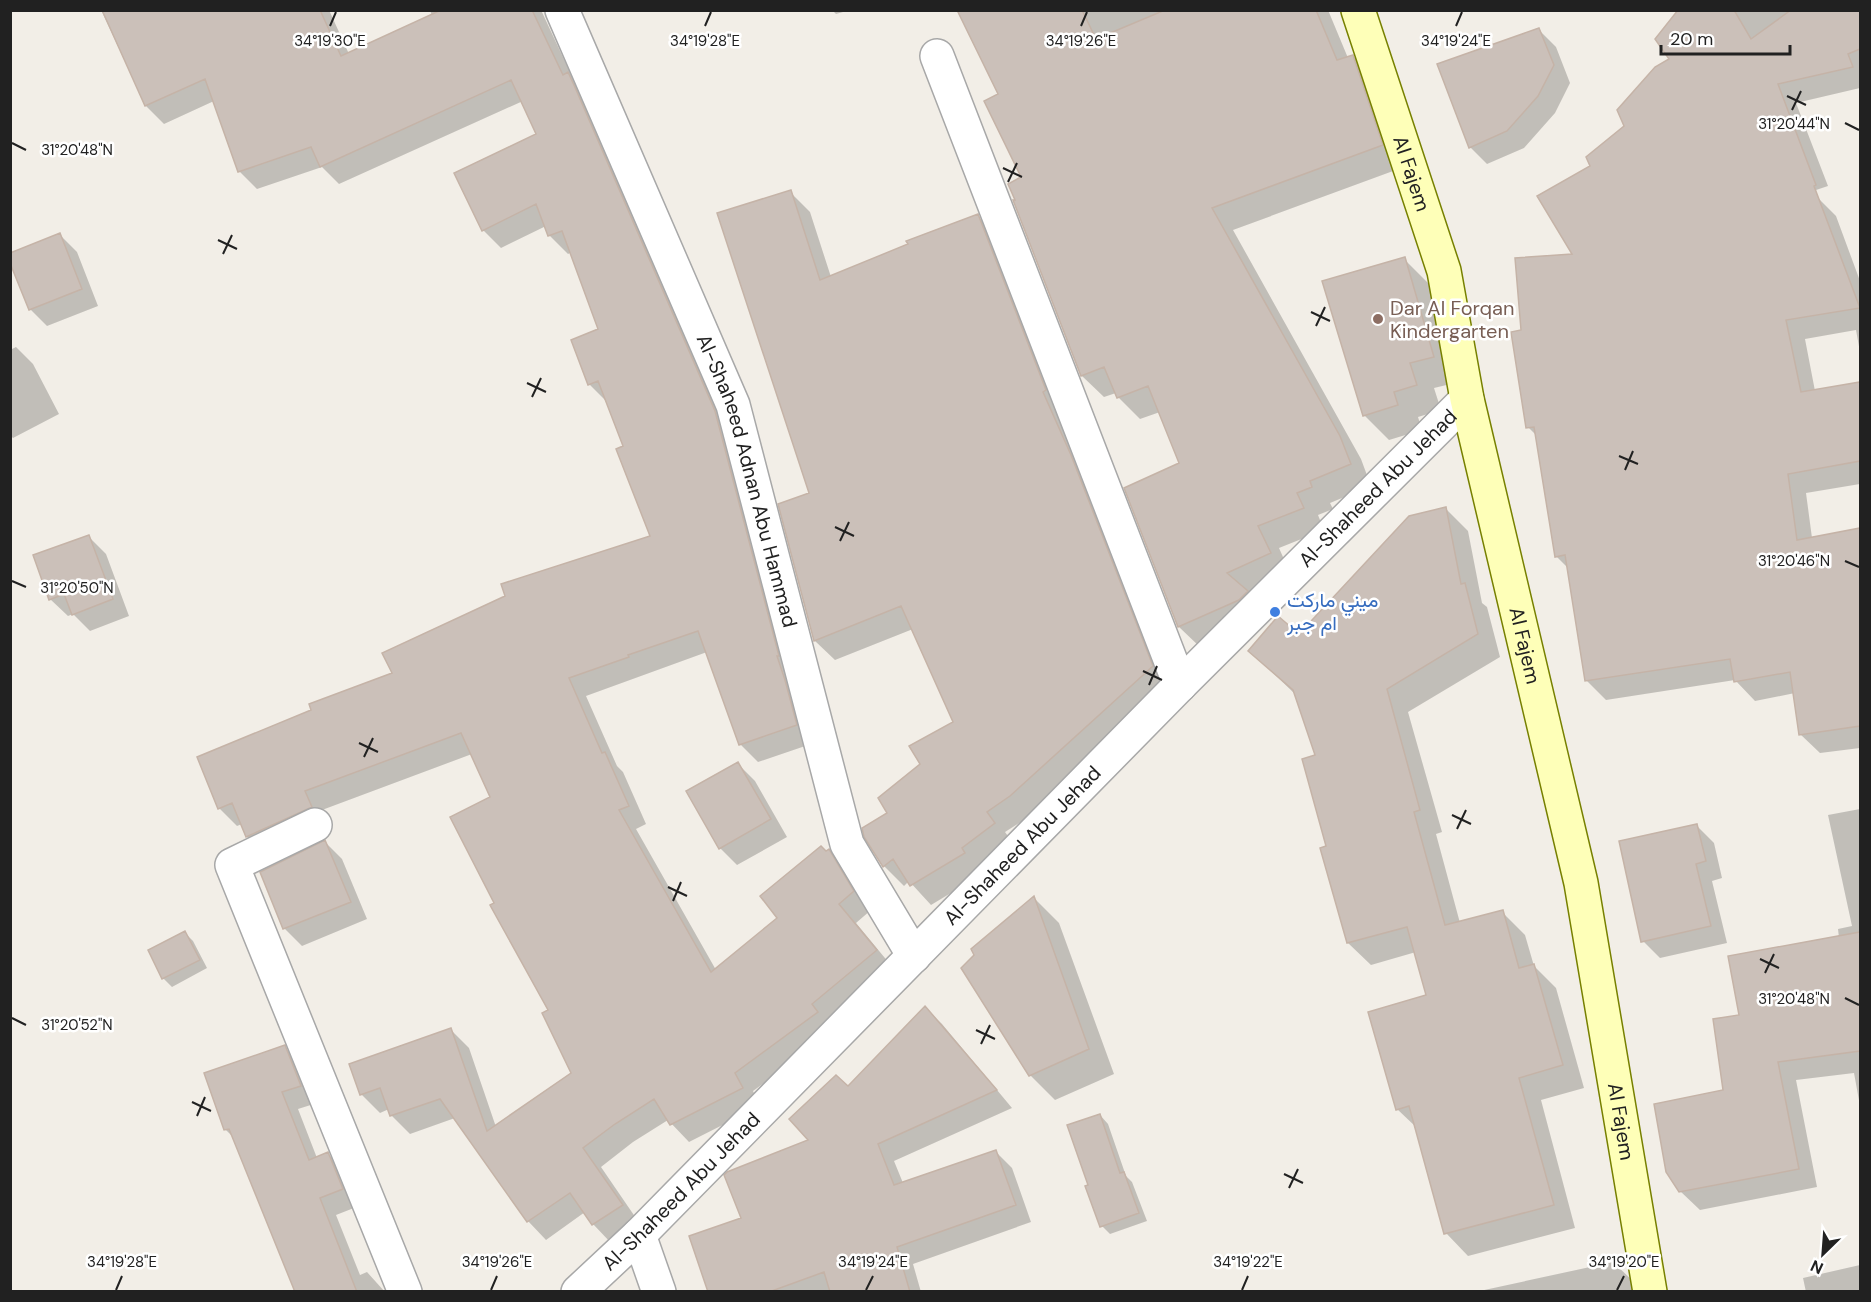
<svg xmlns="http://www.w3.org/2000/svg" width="1871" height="1302" viewBox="0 0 1871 1302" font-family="'DM Sans',Vazirmatn,sans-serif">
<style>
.shadow{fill:#0003}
.building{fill:#cbc0b9;stroke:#c5b3a7;stroke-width:1.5}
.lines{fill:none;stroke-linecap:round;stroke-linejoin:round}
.street-casing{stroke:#a8a8a8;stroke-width:36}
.secondary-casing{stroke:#778000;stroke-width:36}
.street{stroke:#fff;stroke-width:33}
.secondary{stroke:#feffb8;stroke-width:33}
.ticks{fill:none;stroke:#212121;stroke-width:2}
.education-dot{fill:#8d6e63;stroke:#fff;stroke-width:2}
.shop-dot{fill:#3f7fe0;stroke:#fff;stroke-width:2}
.labels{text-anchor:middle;stroke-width:5;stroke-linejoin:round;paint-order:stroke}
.street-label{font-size:20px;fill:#212121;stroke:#fff}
.education-label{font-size:20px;fill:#785e54;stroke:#fff;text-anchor:start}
.shop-label{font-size:20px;fill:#366cbe;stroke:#fff;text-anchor:start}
.ticks-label{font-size:15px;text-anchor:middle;fill:#212121;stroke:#fff;stroke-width:5;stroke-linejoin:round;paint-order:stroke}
</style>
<rect width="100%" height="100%" fill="#f2eee7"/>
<!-- shadow -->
<path class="shadow" d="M 101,10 L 329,10 L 349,54 L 432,16 L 430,10 L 541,10 L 574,81 L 586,92 L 733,431 L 814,743 L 758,762 L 740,744 L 707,652 L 586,696 L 617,766 L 623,772 L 646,824 L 636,829 L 716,970 L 779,918 L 829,851 L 847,869 L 871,910 L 856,923 L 894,969 L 835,1031 L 753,1091 L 760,1106 L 689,1142 L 668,1120 L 633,1142 L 601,1167 L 640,1224 L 611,1243 L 593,1224 L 585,1212 L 546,1240 L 528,1221 L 455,1118 L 410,1134 L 391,1115 L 389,1109 L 380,1113 L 361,1094 L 451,1030 L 469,1048 L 496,1127 L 573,1074 L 550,1011 L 496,903 L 492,797 L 472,754 L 322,810 L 329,825 L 265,855 L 247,837 L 242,824 L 237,826 L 219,808 L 313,711 L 394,674 L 652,537 L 625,447 L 607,402 L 589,384 L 600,330 L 572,252 L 568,254 L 550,236 L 546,226 L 501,248 L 483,230 L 538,135 L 523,101 L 339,184 L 322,167 L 257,189 L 239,171 L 214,101 L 164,124 L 146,106 Z
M 832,10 L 850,10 L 836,14 Z
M 975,10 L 1328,10 L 1348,58 L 1353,56 L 1374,78 L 1404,167 L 1233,230 L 1361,459 L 1371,486 L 1330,503 L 1333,509 L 1318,515 L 1324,530 L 1279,548 L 1291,575 L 1201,648 L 1179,627 L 1126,488 L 1181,464 L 1160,412 L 1140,419 L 1118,397 L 1116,393 L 1104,397 L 1082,376 L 1023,178 Z
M 1680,10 L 1860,10 L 1860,88 L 1796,103 L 1828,186 L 1792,198 L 1817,197 L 1836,216 L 1860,281 L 1860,352 L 1856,330 L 1805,339 L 1815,391 L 1860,383 L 1860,484 L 1806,493 L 1812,538 L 1860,529 L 1860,748 L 1820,753 L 1800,734 L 1795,693 L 1755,701 L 1735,680 L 1606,700 L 1587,681 L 1568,568 L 1556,556 L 1537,436 L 1528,427 L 1522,331 L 1574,255 L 1592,166 L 1626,126 L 1671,59 Z
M 1539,30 L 1556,47 L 1570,83 L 1555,113 L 1524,148 L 1487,164 L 1470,147 Z
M 790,192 L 810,212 L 831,277 L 977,216 L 997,235 L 1171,686 L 1030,816 L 1005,832 L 1013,843 L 984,873 L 931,905 L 909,881 L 904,886 L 884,866 L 889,814 L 922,764 L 955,723 L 913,629 L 835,660 L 815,641 L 780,505 L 811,494 Z
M 60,235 L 77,252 L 98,306 L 47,326 L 30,309 Z
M 1404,259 L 1429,284 L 1459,382 L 1434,388 L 1441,410 L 1418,417 L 1422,430 L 1389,440 L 1364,415 Z
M 16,347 L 33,364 L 59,414 L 13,438 L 10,435 L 10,350 Z
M 1445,508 L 1468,531 L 1482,603 L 1487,607 L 1500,657 L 1408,712 L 1442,832 L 1436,834 L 1460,923 L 1502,912 L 1525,935 L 1534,966 L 1556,988 L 1584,1088 L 1541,1100 L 1575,1228 L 1468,1256 L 1446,1233 L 1417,1128 L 1397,1109 L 1428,996 L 1416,952 L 1371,965 L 1348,943 L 1328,848 L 1317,756 L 1295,694 L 1250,651 L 1299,636 Z
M 89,537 L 106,554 L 129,616 L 90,631 L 73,614 L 68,616 L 50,599 Z
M 738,764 L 755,781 L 787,837 L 737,865 L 720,848 Z
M 1860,809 L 1860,1106 L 1854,1073 L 1796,1080 L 1817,1187 L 1700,1210 L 1680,1191 L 1724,1091 L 1741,1016 L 1839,938 L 1838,929 L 1852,926 L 1828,815 Z
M 1697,826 L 1714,843 L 1722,878 L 1712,881 L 1727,943 L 1660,958 L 1643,941 Z
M 325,842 L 342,859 L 367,919 L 302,946 L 285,929 L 262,873 Z
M 1034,898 L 1059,923 L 1114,1074 L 1055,1100 L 1030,1075 Z
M 185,933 L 193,941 L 207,968 L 172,987 L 163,978 Z
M 925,1008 L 942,1024 L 1012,1108 L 894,1161 L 903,1183 L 995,1151 L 1012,1168 L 1031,1222 L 913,1264 L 921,1292 L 710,1292 L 743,1219 L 811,1140 L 848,1088 Z
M 284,1047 L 301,1064 L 317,1103 L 298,1109 L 317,1158 L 328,1154 L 345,1171 L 359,1206 L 336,1215 L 360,1275 L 367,1272 L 385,1292 L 302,1292 L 234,1138 L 225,1129 Z
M 1100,1115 L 1108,1124 L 1126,1176 L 1132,1182 L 1147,1221 L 1110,1234 L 1102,1226 L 1090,1186 Z
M 1613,1262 L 1635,1283 L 1637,1292 L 1475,1292 Z
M 1860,1265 L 1860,1292 L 1806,1292 L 1803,1278 Z"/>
<!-- building -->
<path class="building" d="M 102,10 L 320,10 L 341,56 L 441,10 L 532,10 L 563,75 L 568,72 L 574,85 L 715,411 L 779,656 L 777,656 L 785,680 L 797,725 L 739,745 L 698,631 L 628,655 L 629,657 L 569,678 L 602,753 L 605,752 L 629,806 L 619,810 L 711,972 L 777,918 L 760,896 L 821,846 L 826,851 L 829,849 L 854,891 L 839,904 L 877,950 L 812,1004 L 818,1012 L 735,1073 L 743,1088 L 670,1125 L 654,1099 L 615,1124 L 583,1148 L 623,1205 L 592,1225 L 570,1193 L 527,1222 L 440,1099 L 390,1116 L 380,1088 L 360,1095 L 349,1064 L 451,1028 L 487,1131 L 571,1073 L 542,1013 L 548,1010 L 490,905 L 494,903 L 450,817 L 490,797 L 461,733 L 305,791 L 312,807 L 246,837 L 232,803 L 218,809 L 197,757 L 311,710 L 309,704 L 392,673 L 382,653 L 505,596 L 501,584 L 650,536 L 616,449 L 623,446 L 598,381 L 588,385 L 571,340 L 598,329 L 562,231 L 548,236 L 536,204 L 482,231 L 454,173 L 536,134 L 511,80 L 320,167 L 311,147 L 238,172 L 205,79 L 145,106 Z
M 957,10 L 1082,10 L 1096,39 L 1165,10 L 1316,10 L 1337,60 L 1353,55 L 1383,145 L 1212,208 L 1340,436 L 1351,464 L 1310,481 L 1312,487 L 1297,493 L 1304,508 L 1258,526 L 1271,553 L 1227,573 L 1248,591 L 1239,600 L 1178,627 L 1124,488 L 1179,463 L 1148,386 L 1117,398 L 1104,367 L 1081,376 L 1013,200 L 1015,200 L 1008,184 L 1021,177 L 984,101 L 998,94 Z
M 1678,10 L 1734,10 L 1751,39 L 1791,10 L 1860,10 L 1860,49 L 1848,54 L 1853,67 L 1778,84 L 1816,185 L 1814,186 L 1860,308 L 1786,320 L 1801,392 L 1860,382 L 1860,461 L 1788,474 L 1797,540 L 1860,528 L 1860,726 L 1799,735 L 1790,672 L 1734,682 L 1730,659 L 1585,681 L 1565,555 L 1555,557 L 1534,427 L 1526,428 L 1511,332 L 1521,330 L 1515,258 L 1572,254 L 1537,196 L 1590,166 L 1586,157 L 1624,126 L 1617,110 L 1655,67 L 1669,59 L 1655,39 Z
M 1539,28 L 1554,65 L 1538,96 L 1507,131 L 1469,148 L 1437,64 Z
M 791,190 L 820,280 L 908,244 L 906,241 L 978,214 L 1046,390 L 1043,392 L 1071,455 L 1153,666 L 1010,796 L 987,812 L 995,823 L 962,848 L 965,853 L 910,886 L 893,859 L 883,867 L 864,837 L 862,828 L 887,813 L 878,798 L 920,764 L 909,746 L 953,722 L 901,606 L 814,641 L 778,504 L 809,493 L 717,213 Z
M 60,233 L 82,289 L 29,310 L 10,263 L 10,253 Z
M 1405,257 L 1434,357 L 1410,363 L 1417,385 L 1394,392 L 1398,405 L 1363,416 L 1322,281 Z
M 1446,507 L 1461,584 L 1465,583 L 1478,634 L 1387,689 L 1420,810 L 1414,812 L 1445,925 L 1503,910 L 1519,968 L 1534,964 L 1563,1065 L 1519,1078 L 1554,1205 L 1444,1234 L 1409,1106 L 1396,1110 L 1368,1012 L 1426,995 L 1407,927 L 1347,943 L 1320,848 L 1326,846 L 1302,759 L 1315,755 L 1293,690 L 1248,651 L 1278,616 L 1299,634 L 1409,516 Z
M 89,535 L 113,599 L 72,615 L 64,594 L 49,600 L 33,555 Z
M 738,762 L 771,819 L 719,849 L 686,791 Z
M 1697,824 L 1706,861 L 1696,864 L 1711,926 L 1641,942 L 1619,841 Z
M 325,840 L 351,902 L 283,929 L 260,872 Z
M 1034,896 L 1089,1049 L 1029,1076 L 961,968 L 974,955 L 971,949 Z
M 185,931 L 200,960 L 162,979 L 148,950 Z
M 1860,932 L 1860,1051 L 1778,1062 L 1799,1169 L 1679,1192 L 1666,1172 L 1654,1104 L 1723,1090 L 1713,1019 L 1739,1015 L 1728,956 Z
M 925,1006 L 997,1090 L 878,1144 L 894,1185 L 996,1150 L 1016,1205 L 897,1247 L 910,1292 L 830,1292 L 824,1272 L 769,1292 L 708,1292 L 689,1236 L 741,1218 L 724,1175 L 727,1172 L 808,1140 L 789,1119 L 836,1075 L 848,1086 Z
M 285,1045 L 301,1086 L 282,1092 L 309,1160 L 328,1152 L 343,1189 L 320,1198 L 357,1292 L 295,1292 L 229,1129 L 224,1130 L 204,1073 Z
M 1100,1114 L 1120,1173 L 1124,1172 L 1139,1213 L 1100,1227 L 1085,1186 L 1088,1185 L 1067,1125 Z"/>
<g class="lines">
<!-- street casing -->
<g class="street-casing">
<g id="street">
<path id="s1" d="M 562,10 L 733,405 L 847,844 L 914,956"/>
<path d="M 937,56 L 1180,685"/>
<path d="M 315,825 L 232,865 L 405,1292"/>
<path d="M 639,1235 L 659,1292"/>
<path id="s2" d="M 578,1292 L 639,1235 L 1180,685 L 1467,399"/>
</g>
</g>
<!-- secondary casing -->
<g class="secondary-casing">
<g id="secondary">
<path id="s3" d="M 1358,10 L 1444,271 L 1467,399 L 1581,883 L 1650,1292"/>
</g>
</g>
<!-- street -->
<use href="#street" class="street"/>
<!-- secondary -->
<use href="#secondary" class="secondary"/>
</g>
<!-- ticks -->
<path class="ticks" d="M 330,26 L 336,12M 705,26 L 711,12M 1081,26 L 1087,12M 1456,26 L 1462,12M 1787,96 L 1806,105M 1792,110 L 1801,91M 1845,123 L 1859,130M 12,143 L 26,150M 1003,168 L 1022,177M 1008,182 L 1017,163M 218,240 L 237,249M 223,254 L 232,235M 1311,312 L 1330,321M 1316,326 L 1325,307M 527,383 L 546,392M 532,397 L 541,378M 1619,456 L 1638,464M 1625,470 L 1633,451M 835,527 L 854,536M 840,541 L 849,522M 1845,561 L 1859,567M 12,581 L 26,587M 1143,671 L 1162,680M 1149,685 L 1157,666M 359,743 L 378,752M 364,757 L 373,738M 1452,815 L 1471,824M 1457,829 L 1466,810M 668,887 L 687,896M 673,901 L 681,882M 1760,959 L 1779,968M 1765,973 L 1774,954M 1845,998 L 1859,1005M 12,1018 L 26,1025M 976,1030 L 995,1039M 981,1044 L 990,1025M 192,1102 L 211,1111M 197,1116 L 205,1097M 1284,1174 L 1303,1183M 1289,1188 L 1298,1169M 116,1290 L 122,1276M 491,1290 L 497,1276M 866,1290 L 873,1276M 1242,1290 L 1248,1276M 1617,1290 L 1624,1276"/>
<!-- markers -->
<circle class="education-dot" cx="1378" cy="319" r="6"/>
<circle class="shop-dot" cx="1275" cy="612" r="6"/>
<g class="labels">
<!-- street labels -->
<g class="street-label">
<text dy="7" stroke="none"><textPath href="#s3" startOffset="172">Al Fajem</textPath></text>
<text dy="7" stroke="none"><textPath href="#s1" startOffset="507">Al-Shaheed Adnan Abu Hammad</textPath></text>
<text dy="7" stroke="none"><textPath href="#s2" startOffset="1134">Al-Shaheed Abu Jehad</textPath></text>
<text dy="7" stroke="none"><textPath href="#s3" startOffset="658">Al Fajem</textPath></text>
<text dy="7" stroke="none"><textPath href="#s2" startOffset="630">Al-Shaheed Abu Jehad</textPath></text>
<text dy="7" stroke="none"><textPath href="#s3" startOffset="1144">Al Fajem</textPath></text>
<text dy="7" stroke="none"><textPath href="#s2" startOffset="144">Al-Shaheed Abu Jehad</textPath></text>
</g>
<!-- education labels -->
<g class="education-label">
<text x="1390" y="315">Dar Al Forqan<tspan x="1390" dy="23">Kindergarten</tspan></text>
</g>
<!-- shop labels -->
<g class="shop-label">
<text x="1287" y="607">ميني ماركت<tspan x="1287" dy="23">ام جبر</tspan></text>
</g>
</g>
<g class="ticks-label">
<text x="330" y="46">34°19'30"E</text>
<text x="705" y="46">34°19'28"E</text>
<text x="1081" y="46">34°19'26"E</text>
<text x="1456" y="46">34°19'24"E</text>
<text x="1794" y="129">31°20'44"N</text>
<text x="77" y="155">31°20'48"N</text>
<text x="1794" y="566">31°20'46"N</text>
<text x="77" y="593">31°20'50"N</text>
<text x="1794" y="1004">31°20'48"N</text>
<text x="77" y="1030">31°20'52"N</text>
<text x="122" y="1267">34°19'28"E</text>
<text x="873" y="1267">34°19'24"E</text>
<text x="1624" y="1267">34°19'20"E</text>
<text x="497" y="1267">34°19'26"E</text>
<text x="1248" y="1267">34°19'22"E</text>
</g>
<!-- border -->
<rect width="1871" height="1302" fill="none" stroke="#212121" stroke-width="24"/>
<!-- north arrow -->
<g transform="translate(1823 1254) rotate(205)" stroke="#ffffff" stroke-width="4.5" paint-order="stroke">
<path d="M0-4.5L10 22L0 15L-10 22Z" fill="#212121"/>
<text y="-9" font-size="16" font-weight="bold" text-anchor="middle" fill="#212121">N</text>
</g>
<!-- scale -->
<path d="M1661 45v9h129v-9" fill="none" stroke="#212121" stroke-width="3"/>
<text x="1670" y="45" font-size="18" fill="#212121" stroke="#ffffff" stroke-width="4.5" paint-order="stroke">20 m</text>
</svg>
